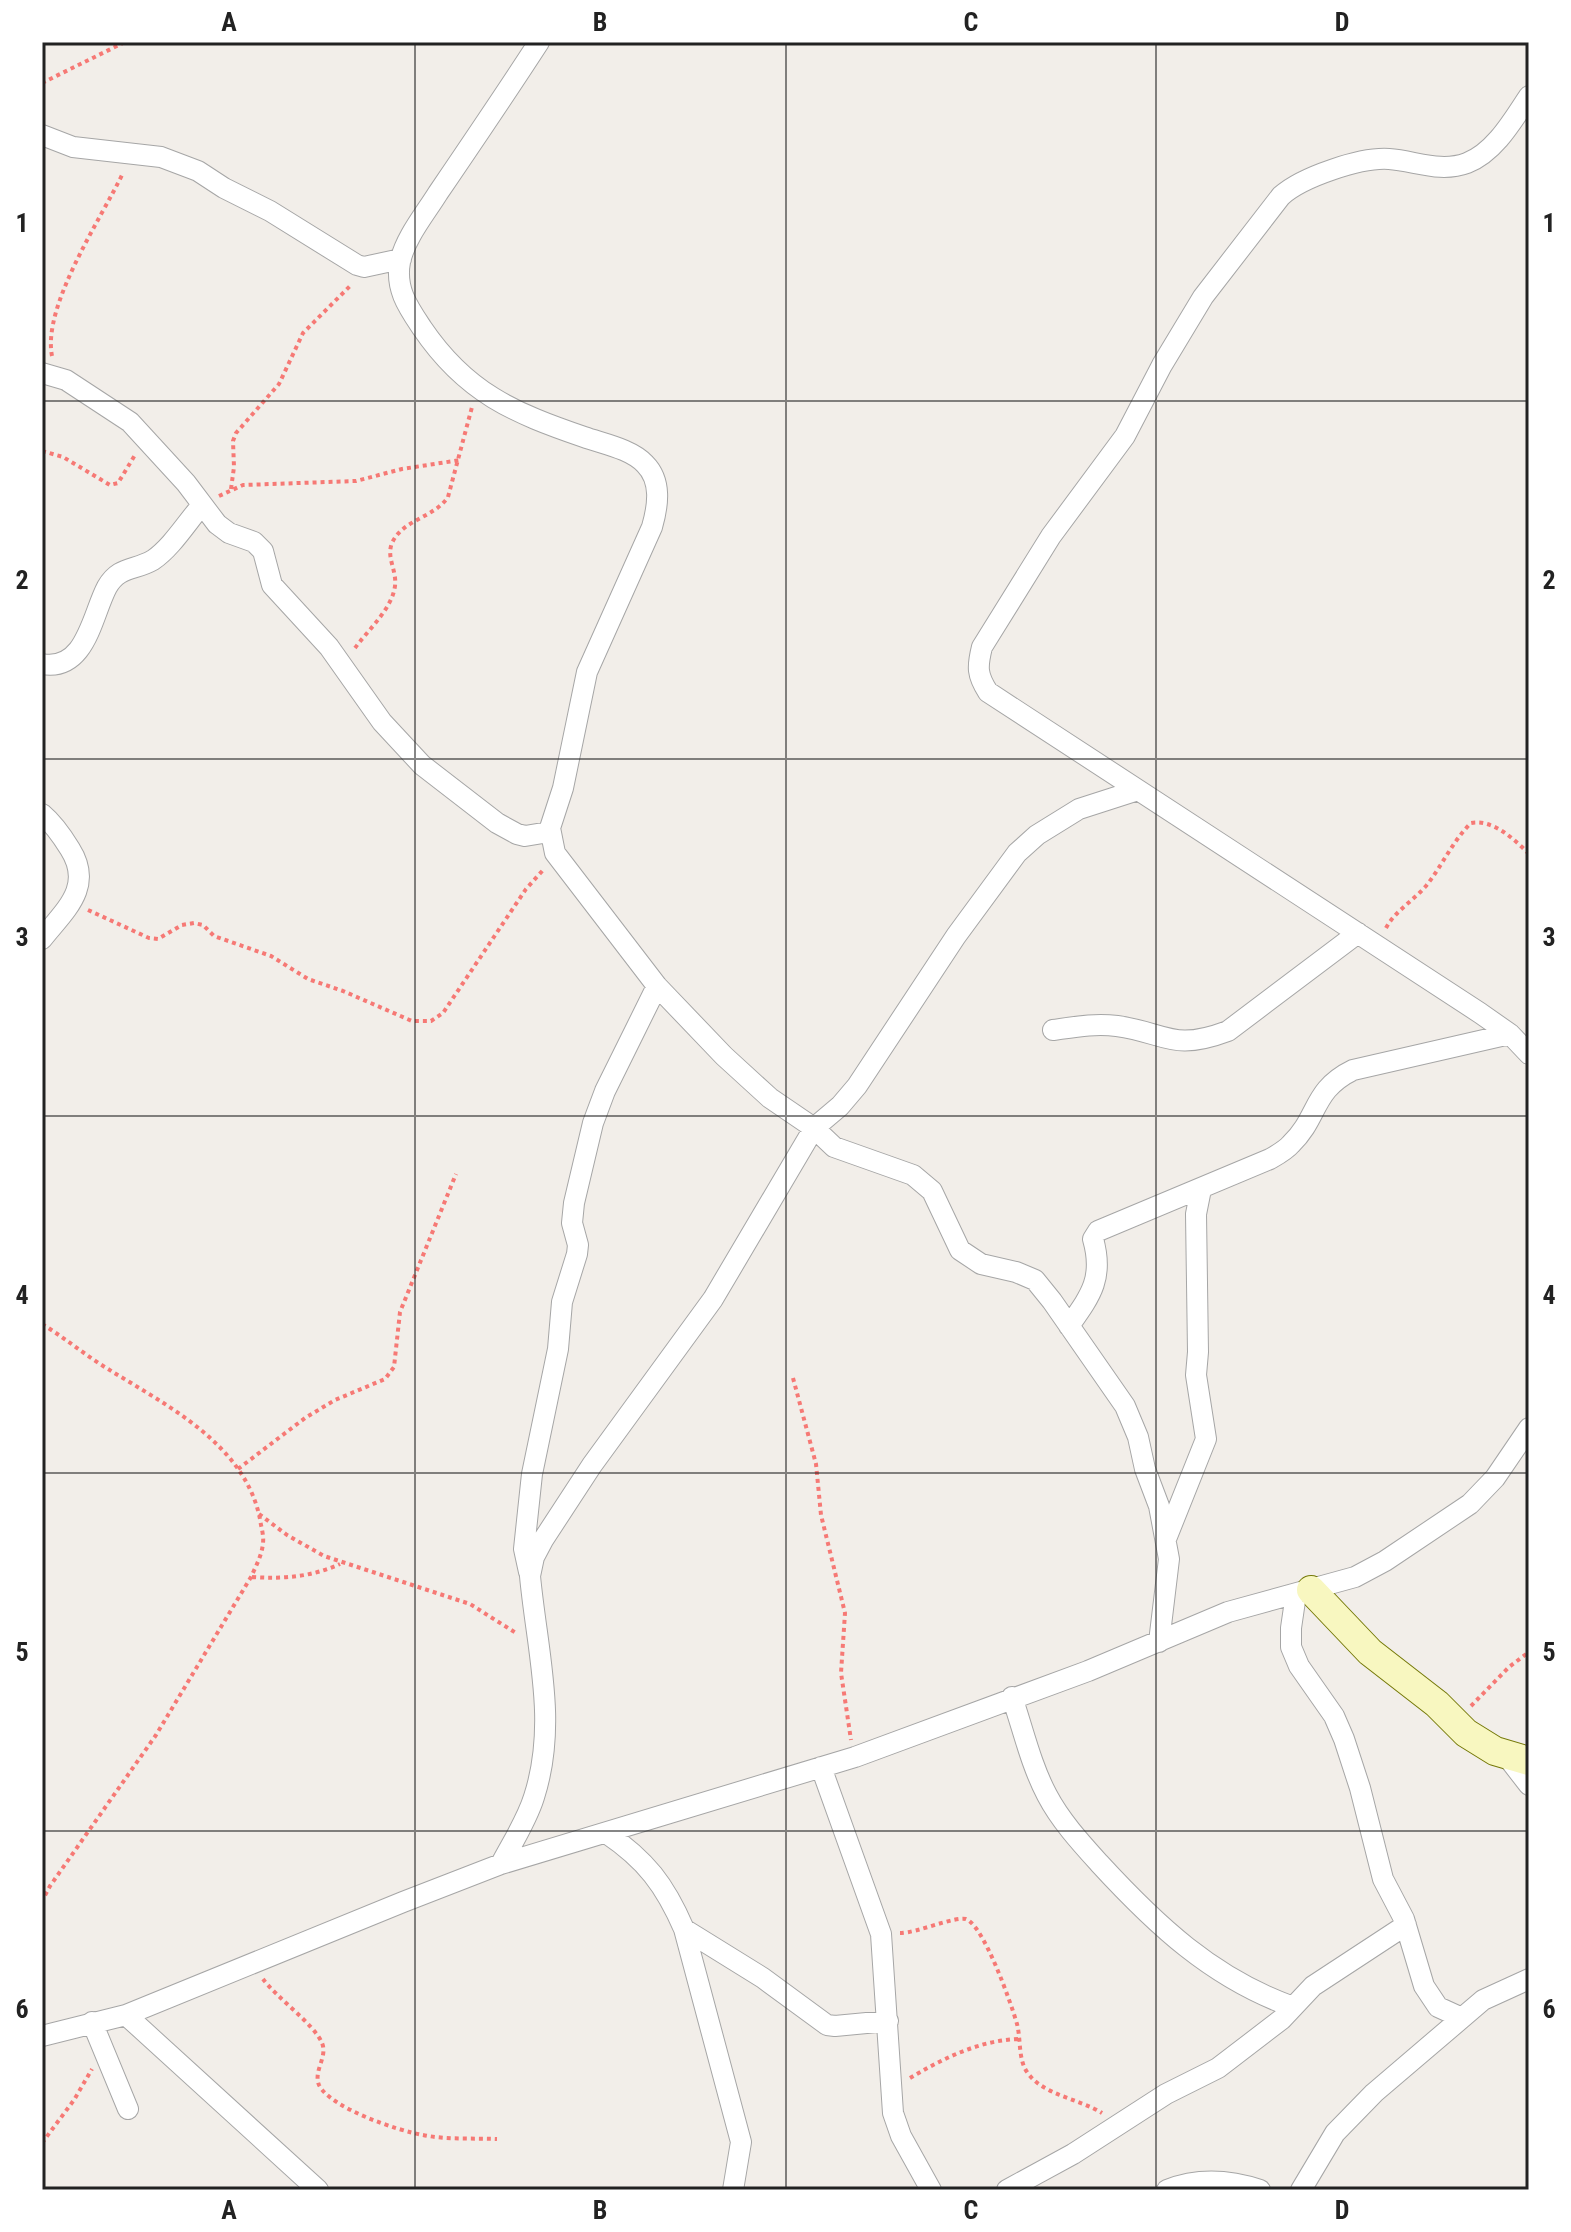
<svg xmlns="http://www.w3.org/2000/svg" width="1571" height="2232" viewBox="0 0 1571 2232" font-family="'Roboto Condensed',sans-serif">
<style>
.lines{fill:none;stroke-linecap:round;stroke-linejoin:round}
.street-casing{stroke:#a6a6a6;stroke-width:22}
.secondary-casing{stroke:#757908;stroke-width:30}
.path{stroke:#f67975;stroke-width:4;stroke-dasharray:4 4;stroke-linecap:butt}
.street{stroke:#fff;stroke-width:20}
.secondary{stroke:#f8f7c0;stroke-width:28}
.grid{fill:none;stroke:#222;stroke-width:2;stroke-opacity:0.55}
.neatline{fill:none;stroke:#222;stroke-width:3}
.grid-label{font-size:26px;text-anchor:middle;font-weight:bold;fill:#222}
</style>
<rect width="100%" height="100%" fill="#f2eee9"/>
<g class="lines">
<!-- street casing -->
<g class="street-casing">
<path id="street" d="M 539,42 C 506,93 472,143 438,193 C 425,214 405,238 400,262 C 395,289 408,307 422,328 C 466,393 514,413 584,437 C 604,444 631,449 645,464 C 662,481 658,506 652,527 L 587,672 L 563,788 L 550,828 L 555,853 L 657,986 L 724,1056 L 770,1098 L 814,1128 L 834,1147 L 913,1175 L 932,1191 L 960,1250 L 981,1264 L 1016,1272 L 1035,1280 L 1052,1301 L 1125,1406 L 1138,1437 L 1145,1469 L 1159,1506 L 1169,1559 L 1159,1642
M 1529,96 C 1513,120 1495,152 1467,163 C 1440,173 1416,161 1389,159 C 1361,157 1302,177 1281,196 L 1203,297 L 1162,365 L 1125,436 L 1051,536 L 982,647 C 977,667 977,675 988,692 L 1480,1013 L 1510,1034 L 1529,1054
M 42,135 L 73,147 L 161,157 L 198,171 L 224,188 L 270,211 L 357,265 L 364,267 L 401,259
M 42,373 L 66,380 L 130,422 L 186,483 L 217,524 L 229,533 L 254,542 L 263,551 L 272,585 L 329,647 L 382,722 L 422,765 L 497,823 L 517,834 L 525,836 L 549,832
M 42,664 C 86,672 92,615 107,587 C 119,566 134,571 153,560 C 172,547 187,522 202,505
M 42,814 C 54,824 62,836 70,849 C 94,887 65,910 42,939
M 1053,1030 C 1074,1027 1095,1023 1117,1026 C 1167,1033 1172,1052 1228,1031 L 1358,933
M 1069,1326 C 1091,1295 1104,1278 1093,1239 L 1098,1231 L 1270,1159 C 1277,1155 1286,1150 1291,1144 C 1319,1117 1312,1090 1353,1070 L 1510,1034
M 1166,1539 L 1206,1439 L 1196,1375 L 1198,1352 L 1196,1214 L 1201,1189
M 529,1572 L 524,1549 L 532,1474 L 558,1349 L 562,1302 L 577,1254 L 578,1245 L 572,1223 L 574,1203 L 593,1123 L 605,1091 L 657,986
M 1296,1594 L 1291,1628 L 1291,1647 L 1299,1666 L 1334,1716 L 1344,1739 L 1360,1788 L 1383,1879 L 1404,1919 L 1424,1986 L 1438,2007 L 1462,2018
M 1012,1697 C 1023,1729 1031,1765 1047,1795 C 1060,1820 1080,1842 1099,1863 C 1156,1925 1212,1978 1293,2007
M 1505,1754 L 1529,1785
M 821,1767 L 881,1934 L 893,2113 L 901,2136 L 931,2190
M 606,1833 C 646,1860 665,1885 684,1929 L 741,2142 L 733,2190
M 501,1864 C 512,1843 527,1820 534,1797 C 558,1723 537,1651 530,1576 L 534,1557 L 543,1540 L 592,1465 L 713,1299 L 814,1128 L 840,1106 L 857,1086 L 956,936 L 1017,853 L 1037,835 L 1079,809 L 1138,790
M 684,1929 L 763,1978 L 827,2025 L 835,2026 L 888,2021
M 126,2015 L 318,2190
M 92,2022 L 128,2109
M 42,2036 L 126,2015 L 403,1902 L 501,1864 L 855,1757 L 1088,1671 L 1228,1612 L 1355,1577 L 1385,1561 L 1470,1504 L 1495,1478 L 1529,1428
M 1007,2190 L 1073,2154 L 1166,2094 L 1218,2068 L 1282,2019 L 1313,1986 L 1406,1925
M 1167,2190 C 1197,2178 1230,2180 1260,2190
M 1301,2190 L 1335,2133 L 1374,2093 L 1483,2000 L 1529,1979"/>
</g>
<!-- secondary casing -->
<g class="secondary-casing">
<path id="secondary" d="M 1311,1590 L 1370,1652 L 1437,1704 L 1466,1733 L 1495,1751 L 1529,1761"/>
</g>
<!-- path -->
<path class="path" d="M 42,83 L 125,42
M 52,356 C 42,306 101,219 123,173
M 42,451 L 63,457 L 110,485 L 118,483 L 135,455
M 231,489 L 234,467 L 233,441 L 236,433 L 279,384 L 303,333 L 352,284
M 219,496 L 243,485 L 356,481 L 402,469 L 460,460
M 355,648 C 368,630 392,609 395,586 C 397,570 386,558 392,543 C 403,519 434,518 448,497 L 472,407
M 88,910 L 149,938 L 158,939 L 182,925 L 194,923 L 203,925 L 214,936 L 271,956 L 308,979 L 343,991 L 412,1021 L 431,1021 L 443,1013 L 526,889 L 544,869
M 1386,928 C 1395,911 1413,901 1426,886 C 1442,866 1452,842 1471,823 C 1493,819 1514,839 1529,854
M 42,1324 C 65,1338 85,1355 108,1369 C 166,1405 245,1444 260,1519 C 261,1527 264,1535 263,1543 C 262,1555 256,1566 251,1577 L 156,1735 L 50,1886 L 42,1901
M 793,1378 L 816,1464 L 821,1515 L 845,1613 L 841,1673 L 851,1740
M 238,1469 L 305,1418 L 335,1400 L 385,1379 L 394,1367 L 400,1312 L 456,1174
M 259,1514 L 287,1535 L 324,1556 L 470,1604 L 516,1633
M 252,1577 C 284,1579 311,1577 340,1564
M 1471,1706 L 1509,1667 L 1529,1652
M 900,1933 C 917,1933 955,1916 966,1919 C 984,1926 1011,2003 1017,2024 C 1021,2039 1018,2059 1027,2072 C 1042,2095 1080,2099 1102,2113
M 263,1979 C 277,1998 314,2024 322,2043 C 328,2057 313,2071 319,2085 C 330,2108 399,2131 423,2135 C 447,2140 473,2138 497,2139
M 910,2078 C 944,2058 980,2040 1019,2039
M 42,2143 L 74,2100 L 92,2069"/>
<!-- street -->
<use href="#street" class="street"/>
<!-- secondary -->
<use href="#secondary" class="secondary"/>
</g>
<!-- grid -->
<path class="grid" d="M 415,42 L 415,2190M 786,42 L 786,2190M 1156,42 L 1156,2190M 42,401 L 1529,401M 42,759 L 1529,759M 42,1116 L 1529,1116M 42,1473 L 1529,1473M 42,1831 L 1529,1831"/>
<!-- border -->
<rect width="1571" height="2232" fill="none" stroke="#ffffff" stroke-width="88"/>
<rect x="44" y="44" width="1483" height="2144" class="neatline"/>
<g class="grid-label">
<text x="229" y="31">A</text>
<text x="600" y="31">B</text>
<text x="971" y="31">C</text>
<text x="1342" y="31">D</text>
<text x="22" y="232">1</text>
<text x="1549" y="232">1</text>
<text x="22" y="589">2</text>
<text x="1549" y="589">2</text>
<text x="22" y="946">3</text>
<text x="1549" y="946">3</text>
<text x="22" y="1304">4</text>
<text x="1549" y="1304">4</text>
<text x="22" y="1661">5</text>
<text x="1549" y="1661">5</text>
<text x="22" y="2018">6</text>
<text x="1549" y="2018">6</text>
<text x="229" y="2219">A</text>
<text x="600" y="2219">B</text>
<text x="971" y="2219">C</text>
<text x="1342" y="2219">D</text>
</g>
</svg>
